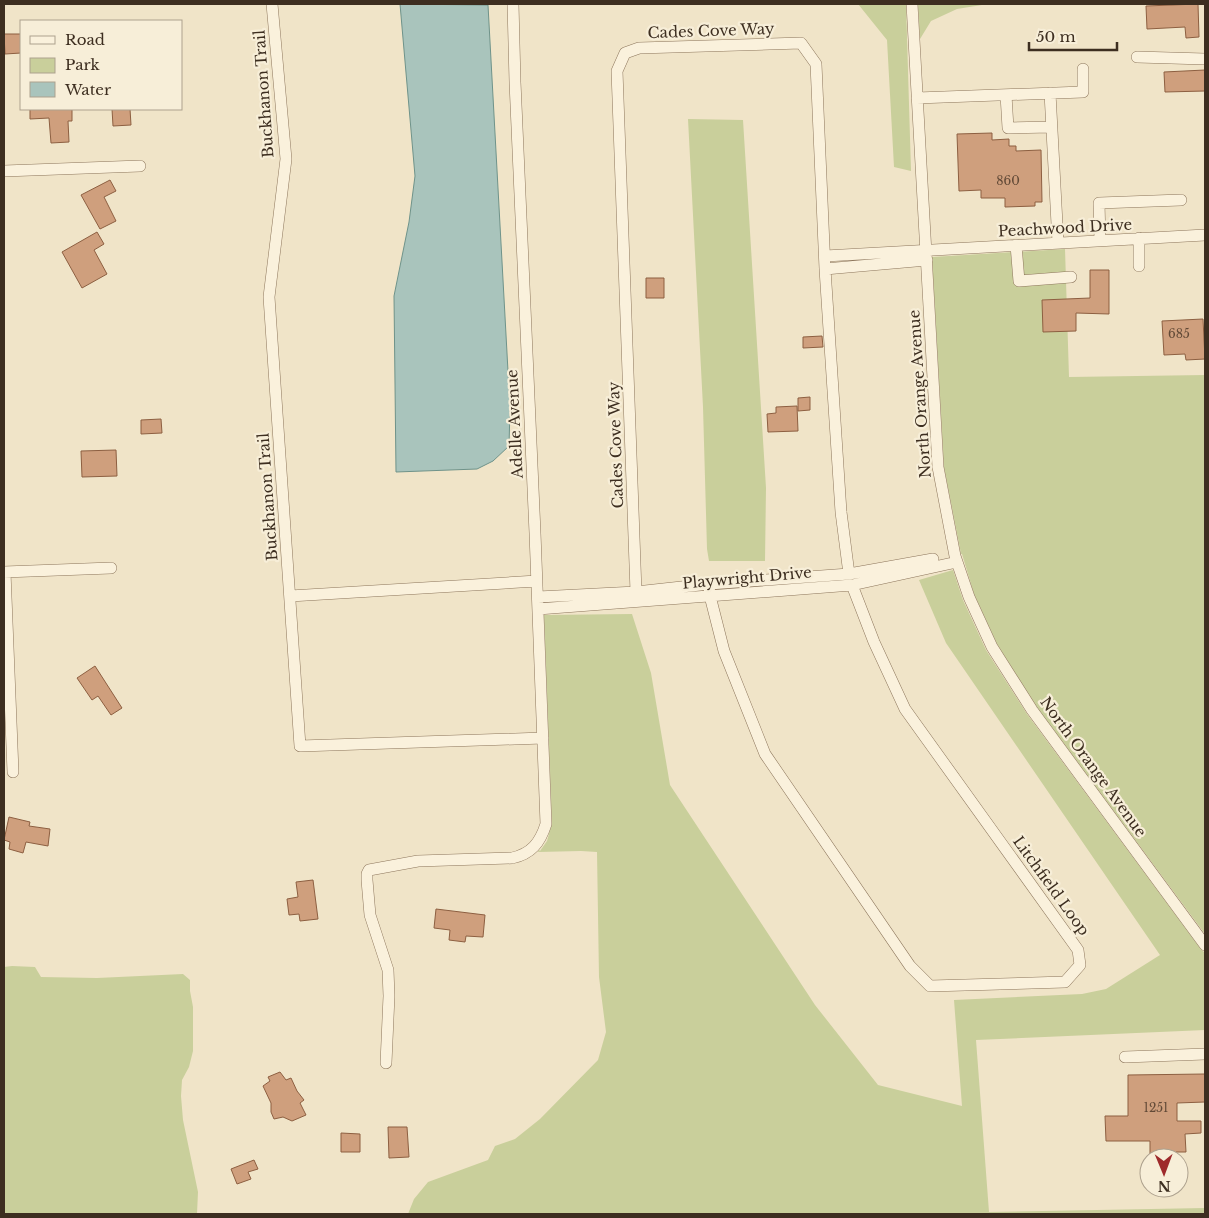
<svg xmlns="http://www.w3.org/2000/svg" width="1209" height="1218" viewBox="0 0 1209 1218" font-family="'Libre Baskerville',serif">
<style>
.green{fill:#c9cf9b}
.water{fill:#a9c4bc;stroke:#6f938a}
.building{fill:#cf9f7d;stroke:#8d5f41}
.lines{fill:none;stroke-linecap:round;stroke-linejoin:round}
.minor-casing{stroke:#8d765c;stroke-width:12}
.minor{stroke:#faf1dc;stroke-width:11}
.labels{text-anchor:middle;stroke-width:4.5;stroke-linejoin:round;paint-order:stroke}
.number-label{font-size:12px;fill:#624a37}
.street-label{font-size:15px;fill:#3d2e20;stroke:#f7eed8}
</style>
<rect width="100%" height="100%" fill="#f0e4c8"/>
<!-- green -->
<path class="green" d="M 858,4 L 906,4 L 911,171 L 894,167 L 887,40 Z
M 918,4 L 988,4 L 957,9 L 931,21 L 920,39 Z
M 688,119 L 743,120 L 766,488 L 765,561 L 709,561 L 707,549 L 703,407 Z
M 1065,249 L 1069,377 L 1205,375 L 1205,934 L 1036,706 L 997,644 L 974,594 L 962,554 L 961,554 L 944,467 L 932,257 Z
M 953,570 L 963,600 L 986,650 L 1027,714 L 1200,948 L 1205,953 L 1205,1030 L 976,1040 L 989,1212 L 1205,1208 L 1205,1214 L 408,1214 L 414,1199 L 428,1182 L 488,1160 L 495,1146 L 515,1139 L 540,1119 L 598,1060 L 606,1032 L 599,977 L 597,852 L 581,851 L 538,852 L 539,850 L 540,851 L 547,841 L 552,823 L 544,615 L 632,614 L 651,673 L 670,785 L 815,1005 L 878,1085 L 962,1106 L 954,1000 L 1082,994 L 1106,989 L 1160,955 L 946,643 L 919,580 Z
M 12,966 L 35,967 L 41,977 L 97,978 L 183,974 L 190,980 L 190,991 L 193,1007 L 193,1051 L 189,1067 L 182,1080 L 181,1096 L 183,1120 L 198,1192 L 197,1214 L 4,1214 L 4,967 Z"/>
<!-- water -->
<path class="water" d="M 400,4 L 488,5 L 510,408 L 509,446 L 493,461 L 477,469 L 396,472 L 394,296 L 409,222 L 415,176 Z"/>
<!-- building -->
<path class="building" d="M 1198,4 L 1199,37 L 1186,38 L 1185,27 L 1147,29 L 1146,6 Z
M 4,34 L 21,34 L 21,53 L 5,54 Z
M 1205,70 L 1205,91 L 1165,92 L 1164,72 Z
M 30,109 L 72,109 L 72,121 L 68,121 L 69,142 L 51,143 L 49,118 L 30,119 Z
M 112,109 L 130,109 L 131,125 L 113,126 Z
M 992,133 L 992,140 L 1009,139 L 1009,146 L 1016,146 L 1016,151 L 1041,150 L 1042,202 L 1035,202 L 1035,206 L 1005,207 L 1005,198 L 981,198 L 981,190 L 959,191 L 957,134 Z
M 110,180 L 116,191 L 104,197 L 116,221 L 100,229 L 81,195 Z
M 97,232 L 104,244 L 94,250 L 107,274 L 82,288 L 62,252 Z
M 1090,270 L 1109,270 L 1109,314 L 1076,313 L 1076,331 L 1043,332 L 1042,300 L 1090,298 Z
M 646,278 L 664,278 L 664,298 L 646,298 Z
M 1203,319 L 1205,359 L 1186,360 L 1185,354 L 1164,355 L 1162,321 Z
M 822,336 L 823,347 L 803,348 L 803,337 Z
M 810,397 L 810,410 L 798,411 L 798,398 Z
M 797,406 L 798,431 L 768,432 L 767,414 L 776,413 L 776,407 Z
M 161,419 L 162,433 L 141,434 L 141,420 Z
M 116,450 L 117,476 L 82,477 L 81,451 Z
M 95,666 L 122,708 L 111,715 L 98,696 L 92,700 L 77,678 Z
M 9,817 L 30,822 L 29,826 L 50,829 L 48,846 L 26,842 L 23,853 L 9,849 L 10,842 L 4,840 Z
M 313,880 L 318,919 L 300,921 L 299,914 L 289,915 L 287,899 L 298,897 L 296,882 Z
M 436,909 L 485,915 L 483,937 L 466,936 L 465,942 L 449,940 L 450,930 L 434,928 Z
M 280,1072 L 286,1080 L 291,1078 L 297,1091 L 304,1100 L 300,1103 L 306,1115 L 292,1121 L 283,1117 L 274,1119 L 271,1112 L 271,1103 L 263,1086 L 270,1081 L 268,1077 Z
M 1205,1074 L 1205,1102 L 1177,1103 L 1177,1121 L 1201,1121 L 1201,1133 L 1185,1134 L 1186,1152 L 1176,1152 L 1176,1158 L 1150,1158 L 1150,1141 L 1106,1141 L 1105,1116 L 1128,1116 L 1128,1075 Z
M 388,1127 L 407,1127 L 409,1157 L 389,1158 Z
M 341,1133 L 360,1134 L 360,1152 L 341,1152 Z
M 254,1160 L 258,1169 L 248,1172 L 251,1179 L 237,1184 L 231,1169 Z"/>
<g class="lines">
<!-- minor casing -->
<g class="minor-casing">
<path id="minor" d="M 272,4 L 286,159 L 269,297 L 300,746 L 543,738
M 912,4 L 938,467 L 955,556 L 969,597 L 992,647 L 1032,710 L 1205,945
M 1137,57 L 1205,59
M 1050,93 L 1058,243
M 1006,95 L 1008,128 L 1051,127
M 917,98 L 1083,92 L 1083,69
M 4,171 L 140,166
M 1139,238 L 1139,266
M 1100,240 L 1099,203 L 1181,200
M 1016,245 L 1019,281 L 1071,277
M 825,256 L 1205,235
M 825,269 L 927,260
M 4,572 L 111,568
M 5,572 L 13,772
M 709,584 L 710,596 L 724,651 L 765,754 L 910,966 L 930,986 L 1065,982 L 1080,965 L 1078,950 L 905,709 L 874,642 L 852,585
M 636,592 L 617,71 L 625,53 L 639,48 L 801,43 L 816,64 L 825,269 L 841,512 L 849,574
M 290,596 L 537,581
M 538,597 L 636,592 L 709,584 L 849,574 L 933,559
M 538,609 L 852,585 L 957,562
M 1125,1057 L 1205,1054
M 386,1063 L 389,996 L 388,970 L 370,915 L 367,880 L 367,874 L 369,870 L 418,861 L 512,858 C 531,854 540,843 546,824 L 535,533 L 515,82 L 513,4"/>
</g>
<!-- minor -->
<use href="#minor" class="minor"/>
</g>
<g class="labels">
<!-- number labels -->
<g class="number-label">
<text x="1008" y="185">860</text>
<text x="1179" y="338">685</text>
<text x="1156" y="1112">1251</text>
</g>
<!-- street labels -->
<g class="street-label">
<text transform="translate(711 31) rotate(-2)" y="5">Cades Cove Way</text>
<text transform="translate(264 94) rotate(-94)" y="5">Buckhanon Trail</text>
<text transform="translate(1065 228) rotate(-3)" y="5">Peachwood Drive</text>
<text transform="translate(920 394) rotate(-94)" y="5">North Orange Avenue</text>
<text transform="translate(515 424) rotate(-93)" y="5">Adelle Avenue</text>
<text transform="translate(616 445) rotate(-92)" y="5">Cades Cove Way</text>
<text transform="translate(268 497) rotate(-94)" y="5">Buckhanon Trail</text>
<text transform="translate(747 578) rotate(-5)" y="5">Playwright Drive</text>
<text transform="translate(1093 767) rotate(54)" y="5">North Orange Avenue</text>
<text transform="translate(1051 886) rotate(54)" y="5">Litchfield Loop</text>
</g>
</g>
<!-- border -->
<rect width="1209" height="1218" fill="none" stroke="#3d2e20" stroke-width="10"/>
<!-- legend -->
<rect x="20" y="20" width="162" height="90" fill="#f7eed8" stroke="#ada18e"/>
<rect x="30" y="36" width="25" height="8" fill="#faf1dc" stroke="#ada18e"/>
<text x="65" y="45" font-size="15" fill="#3d2e20">Road</text>
<rect x="30" y="58" width="25" height="15" fill="#c9cf9b" stroke="#ada18e"/>
<text x="65" y="70" font-size="15" fill="#3d2e20">Park</text>
<rect x="30" y="82" width="25" height="15" fill="#a9c4bc" stroke="#ada18e"/>
<text x="65" y="95" font-size="15" fill="#3d2e20">Water</text>
<!-- north arrow -->
<g transform="translate(1164 1173) rotate(179)"><circle r="24" fill="#f7eed8" stroke="#ada18e"/>
<path d="M0-4L9 19L0 12L-9 19Z" fill="#9e2a2b"/>
<text y="-8" font-size="14" font-weight="bold" text-anchor="middle" fill="#3d2e20">N</text>
</g>
<!-- scale -->
<path d="M1029 42v8h88v-8" fill="none" stroke="#3d2e20" stroke-width="2.5"/>
<text x="1036" y="42" font-size="15" fill="#3d2e20" stroke="#f7eed8" stroke-width="4" paint-order="stroke">50 m</text>
</svg>
